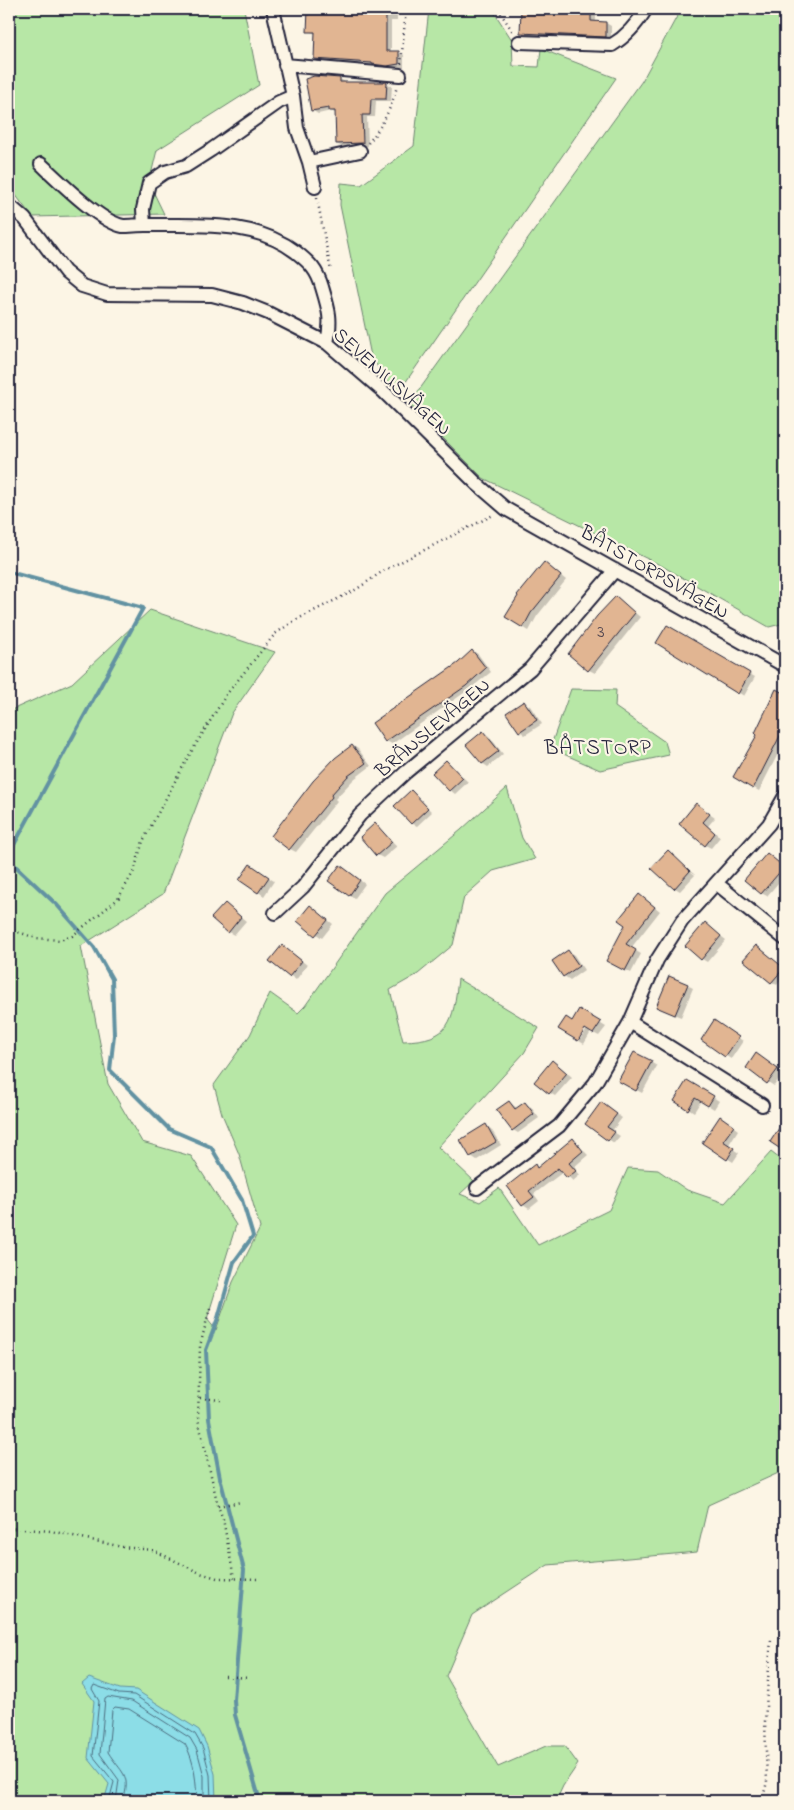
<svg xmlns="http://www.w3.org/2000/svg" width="794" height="1810" viewBox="0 0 794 1810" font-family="'Indie Flower',sans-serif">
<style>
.green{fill:#b7e7a6;stroke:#6c8470}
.water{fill:#8cdde7;stroke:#6292a2}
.shadow{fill:#0003}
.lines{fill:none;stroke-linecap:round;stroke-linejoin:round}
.shore{stroke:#4c6d80;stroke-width:1}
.stream{stroke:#6292a2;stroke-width:4}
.building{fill:#e1b592;stroke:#22223b}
.street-casing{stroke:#22223b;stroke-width:16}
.path{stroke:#22223b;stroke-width:2.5;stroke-dasharray:1 4;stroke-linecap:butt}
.street{stroke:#fcf5e5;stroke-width:12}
.labels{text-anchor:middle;stroke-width:4.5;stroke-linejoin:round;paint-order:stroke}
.number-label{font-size:18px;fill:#524751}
.street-label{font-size:20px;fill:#22223b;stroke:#fcf5e5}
.neighbourhood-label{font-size:21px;letter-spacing:1px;fill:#22223b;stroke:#fcf5e5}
</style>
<rect width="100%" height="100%" fill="#fcf5e5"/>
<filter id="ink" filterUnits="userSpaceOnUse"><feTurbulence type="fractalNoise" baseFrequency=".02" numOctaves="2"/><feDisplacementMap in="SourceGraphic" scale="10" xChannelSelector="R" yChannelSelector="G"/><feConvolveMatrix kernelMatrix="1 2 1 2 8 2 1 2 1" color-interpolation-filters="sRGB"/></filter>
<g filter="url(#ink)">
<!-- green -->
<path class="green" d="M 9,9 L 244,9 L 259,85 L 157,150 L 149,183 L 164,214 L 32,217 L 9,186 Z
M 429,9 L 492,9 L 512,40 L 513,66 L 539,67 L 541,49 L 616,78 L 396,396 L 371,356 L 340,205 L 341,183 L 361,185 L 414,146 Z
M 681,9 L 785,9 L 785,623 L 769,627 L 662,566 L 483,478 L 409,404 L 642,81 Z
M 150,610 L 275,652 L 232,713 L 163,894 L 81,946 L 108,1084 L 142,1142 L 191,1156 L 236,1225 L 207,1319 L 216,1330 L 233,1282 L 260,1228 L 239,1154 L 222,1114 L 214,1085 L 250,1035 L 270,993 L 298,1013 L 305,1006 L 385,893 L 461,830 L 507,788 L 522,838 L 535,859 L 493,871 L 464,897 L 453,945 L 418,974 L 390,990 L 403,1041 C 451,1040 453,1022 458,979 L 539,1028 L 524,1053 L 438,1147 L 474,1181 L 460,1194 L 480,1202 L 499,1188 L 538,1245 L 609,1210 L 628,1168 L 658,1170 L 687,1190 L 725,1203 L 771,1152 L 785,1163 L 785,1470 L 708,1505 L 697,1552 L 548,1565 L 472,1615 L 446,1676 L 498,1767 L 546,1746 L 565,1746 L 578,1764 L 563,1786 L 556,1801 L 9,1801 L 9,711 L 72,683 Z
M 571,689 L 616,690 L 615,707 L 665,742 L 669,755 L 600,770 L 550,748 Z"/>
<!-- water -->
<path class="water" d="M 89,1678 L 120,1689 L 136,1690 L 199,1730 L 207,1746 L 215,1774 L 216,1801 L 104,1801 L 109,1784 L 88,1758 L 94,1701 L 82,1684 Z"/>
<!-- shadow -->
<path class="shadow" d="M 309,9 L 394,9 L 397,11 L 397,21 L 391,21 L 391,52 L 404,55 L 404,67 L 394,68 L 321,62 L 315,59 L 316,34 L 308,31 Z
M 522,9 L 596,9 L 596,23 L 606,23 L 611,26 L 611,39 L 527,35 L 522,32 Z
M 340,79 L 345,82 L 386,83 L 392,86 L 391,101 L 376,101 L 375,117 L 367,117 L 368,146 L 342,147 L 337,144 L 335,113 L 331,111 L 318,114 L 313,111 L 306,80 Z
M 550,567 L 566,580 L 537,616 L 529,631 L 507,617 Z
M 617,598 L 640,617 L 595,673 L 589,670 Z
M 667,626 L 755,677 L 744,696 L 658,643 Z
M 472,651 L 478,654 L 491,672 L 471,688 L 392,744 L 386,741 Z
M 777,691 L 785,695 L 785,740 L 759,791 L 735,777 L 759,734 Z
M 524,703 L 530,706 L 542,724 L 525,735 L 520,731 Z
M 483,733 L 489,736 L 503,754 L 488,767 L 482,763 Z
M 353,746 L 358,749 L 371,766 L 354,779 L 335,799 L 337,801 L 296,852 L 290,849 Z
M 446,761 L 468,782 L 455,794 L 450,790 Z
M 411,792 L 432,812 L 417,826 L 411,823 Z
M 697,805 L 715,818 L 708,826 L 720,837 L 711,848 L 705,845 Z
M 375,825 L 397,846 L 383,858 L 377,855 Z
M 668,852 L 695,875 L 680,891 L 675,888 Z
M 767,854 L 785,868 L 785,875 L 767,896 L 761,893 Z
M 256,869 L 274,881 L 264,896 L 241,880 Z
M 346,870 L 365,884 L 355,898 L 349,895 Z
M 645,899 L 660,911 L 631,948 L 641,954 L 631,973 L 608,960 Z
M 225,904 L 246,921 L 234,935 L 228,932 Z
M 785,904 L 785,912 L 782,909 Z
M 315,910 L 333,924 L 322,938 L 299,921 Z
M 705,924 L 726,940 L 707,962 L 702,959 Z
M 283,946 L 307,965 L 296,980 L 271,961 Z
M 756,946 L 785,969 L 785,976 L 777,985 L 772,982 Z
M 569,952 L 574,955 L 584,970 L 570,980 L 564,976 L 554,962 Z
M 687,985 L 693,988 L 681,1017 L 663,1010 Z
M 580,1011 L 606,1027 L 599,1036 L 591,1032 L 584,1044 L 579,1041 L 590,1025 L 572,1022 Z
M 720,1025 L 743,1041 L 731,1059 L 726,1056 Z
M 635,1053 L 657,1066 L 642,1093 L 620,1081 Z
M 762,1058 L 783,1073 L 774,1086 L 747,1068 Z
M 558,1065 L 572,1077 L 555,1096 L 550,1093 Z
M 688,1081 L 719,1101 L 714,1109 L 701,1101 L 694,1112 L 676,1100 Z
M 509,1102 L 518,1109 L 525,1103 L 531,1107 L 539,1118 L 518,1133 L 513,1130 Z
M 607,1107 L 622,1118 L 612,1131 L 620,1136 L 614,1143 L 586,1124 Z
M 726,1121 L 738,1130 L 728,1146 L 739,1153 L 733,1162 L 704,1143 Z
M 486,1126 L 491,1129 L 501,1145 L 477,1160 L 471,1156 Z
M 573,1140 L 588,1155 L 574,1167 L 580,1175 L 573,1181 L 563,1172 L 534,1194 L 539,1201 L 529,1209 L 523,1205 L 509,1186 L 535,1166 L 539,1168 Z"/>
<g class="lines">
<!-- shore -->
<path class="shore" d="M 109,1801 L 114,1782 L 93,1756 L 99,1701 L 92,1689 L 94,1685 L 119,1694 L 134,1695 L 195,1734 L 203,1748 L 210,1775 L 211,1801
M 116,1801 L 119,1780 L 100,1754 L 105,1699 L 108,1697 L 132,1701 L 190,1738 L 197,1750 L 204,1776 L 204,1801
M 123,1801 C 132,1774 121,1773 108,1752 L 112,1710 L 115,1707 L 129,1709 L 185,1744 C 195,1762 196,1781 197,1801"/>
<!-- stream -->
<path class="stream" d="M 9,572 L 143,608 L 9,854
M 9,860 L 57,905 L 94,947 L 112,979 L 114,1035 L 110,1070 L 169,1129 L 211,1147 L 242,1200 L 253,1236 L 234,1262 L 218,1318 L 206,1350 L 209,1419 L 220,1478 L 244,1570 L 234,1700 L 235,1715 L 260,1801"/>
</g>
<!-- building -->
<path class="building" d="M 308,9 L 386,9 L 386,51 L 399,51 L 399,64 L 387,66 L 372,64 L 372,63 L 314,59 L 315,32 L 307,32 Z
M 521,9 L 591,9 L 591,21 L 606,22 L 606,37 L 520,33 Z
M 314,76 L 340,78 L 340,82 L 387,82 L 386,99 L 371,99 L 370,115 L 362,115 L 363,143 L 336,144 L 335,111 L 329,111 L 329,108 L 311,111 L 305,79 Z
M 544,562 L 561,576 L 531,613 L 523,628 L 505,617 L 518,596 L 517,595 Z
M 616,596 L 635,613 L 588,671 L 568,654 L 597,616 Z
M 667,625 L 750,673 L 738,694 L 656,643 Z
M 472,650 L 486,668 L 466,686 L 385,742 L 372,723 L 458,663 Z
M 776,689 L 785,694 L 785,726 L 753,789 L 733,777 L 757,735 L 755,733 Z
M 524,701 L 537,720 L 519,732 L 506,713 Z
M 483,731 L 499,751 L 482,764 L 466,745 Z
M 352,745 L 366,763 L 348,776 L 331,795 L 332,797 L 289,850 L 271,836 L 313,781 L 335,758 Z
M 446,760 L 463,778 L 449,791 L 432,773 Z
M 411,790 L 428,808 L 411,824 L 394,806 Z
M 696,803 L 710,814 L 703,822 L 715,833 L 705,846 L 679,824 Z
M 375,823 L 392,842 L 376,856 L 360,837 Z
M 668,850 L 690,871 L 674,889 L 651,868 Z
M 767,853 L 784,867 L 761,894 L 744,880 Z
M 250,864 L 269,877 L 258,893 L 239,880 Z
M 340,865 L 360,880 L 349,896 L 328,881 Z
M 639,894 L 655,907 L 626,944 L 636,950 L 625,971 L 606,961 L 625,925 L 618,920 Z
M 225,903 L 241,917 L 228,933 L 211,918 Z
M 310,905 L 328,920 L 315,936 L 297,921 Z
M 705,922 L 721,936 L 701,960 L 685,946 Z
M 282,945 L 302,961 L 289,977 L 269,961 Z
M 756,945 L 784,968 L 771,983 L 743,960 Z
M 568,950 L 579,966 L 563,977 L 552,961 Z
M 669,976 L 688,984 L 675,1015 L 656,1007 Z
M 579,1009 L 601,1022 L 593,1034 L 585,1029 L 578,1041 L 558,1029 L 566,1017 L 572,1021 Z
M 714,1020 L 739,1037 L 725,1057 L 701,1040 Z
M 634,1052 L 652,1061 L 636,1091 L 618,1081 Z
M 756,1053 L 778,1069 L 767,1084 L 746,1068 Z
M 552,1060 L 567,1073 L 549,1094 L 534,1082 Z
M 687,1080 L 714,1096 L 708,1106 L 695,1098 L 688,1110 L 674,1101 Z
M 509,1101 L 515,1109 L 525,1102 L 534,1114 L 512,1131 L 496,1110 Z
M 601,1102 L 617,1114 L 607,1127 L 615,1132 L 608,1141 L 585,1124 Z
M 720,1116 L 734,1126 L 723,1141 L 734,1148 L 727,1160 L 702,1143 Z
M 785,1119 L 785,1152 L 770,1142 Z
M 486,1124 L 496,1142 L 470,1157 L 460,1140 Z
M 573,1138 L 583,1151 L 569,1163 L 576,1171 L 567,1178 L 558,1168 L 529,1191 L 534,1197 L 522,1206 L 507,1186 L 535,1164 L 537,1168 Z"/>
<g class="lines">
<!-- street casing -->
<g class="street-casing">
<path id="street" d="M 273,9 L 293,96 L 297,128 L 309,162 L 315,187
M 519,42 L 612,45 C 627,36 637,24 646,9
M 285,65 L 400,75
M 309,162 L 360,151
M 41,164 C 58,180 100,222 123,226 C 130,226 138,225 145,225 C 197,226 252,219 296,252 C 310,263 317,270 322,287 C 329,310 332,319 327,343
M 9,205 L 25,219 L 65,272 L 82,286 L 107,294 L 212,295 L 243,303 L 268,313 L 327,343 L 384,392 L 477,484 L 506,509 L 785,666
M 144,225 L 143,209 L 149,183 L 165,172 L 186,166 L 211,150 L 279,102 L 293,96
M 716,883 L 785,939
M 275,913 L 303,887 L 360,815 L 406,772 L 530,669 L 615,570
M 630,1022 L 762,1105
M 477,1188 L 559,1126 L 595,1083 L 630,1022 L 657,960 L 682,921 L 769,824 L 785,796"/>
</g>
<!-- path -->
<path class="path" d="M 498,9 L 513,32
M 401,64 L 406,9
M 368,143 C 382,127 392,107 397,86
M 317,198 L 331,271
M 9,929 L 36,938 L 60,940 L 72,936 L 118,899 L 134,871 L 143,841 L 187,759 L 226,695 L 275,634 L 294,621 L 357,589 L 383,571 L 493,515
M 210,1308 L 200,1346 L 198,1419 L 218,1506 L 223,1519 L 234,1578
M 200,1398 L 221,1400
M 218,1506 L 241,1502
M 9,1528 L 51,1531 L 122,1547 L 153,1550 L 200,1573 L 217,1578 L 257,1579
M 225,1676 L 248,1678
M 762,1801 L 767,1782 L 765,1721 L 771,1639"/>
<!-- street -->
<use href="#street" class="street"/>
</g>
</g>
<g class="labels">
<!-- number labels -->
<g class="number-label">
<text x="601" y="637">3</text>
</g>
<!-- street labels -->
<g class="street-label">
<text transform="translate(393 381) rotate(42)" y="7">SEVENIUSVÄGEN</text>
<text transform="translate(655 571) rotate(30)" y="7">BÅTSTORPSVÄGEN</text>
<text transform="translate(432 727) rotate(-40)" y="7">BRÄNSLEVÄGEN</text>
</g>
<!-- neighbourhood labels -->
<g class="neighbourhood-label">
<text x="598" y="754">BÅTSTORP</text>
</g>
</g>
<!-- margin -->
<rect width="794" height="1810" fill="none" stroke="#fcf5e5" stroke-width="30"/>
<rect x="15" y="15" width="764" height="1780" fill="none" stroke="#22223b" stroke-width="2" filter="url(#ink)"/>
</svg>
